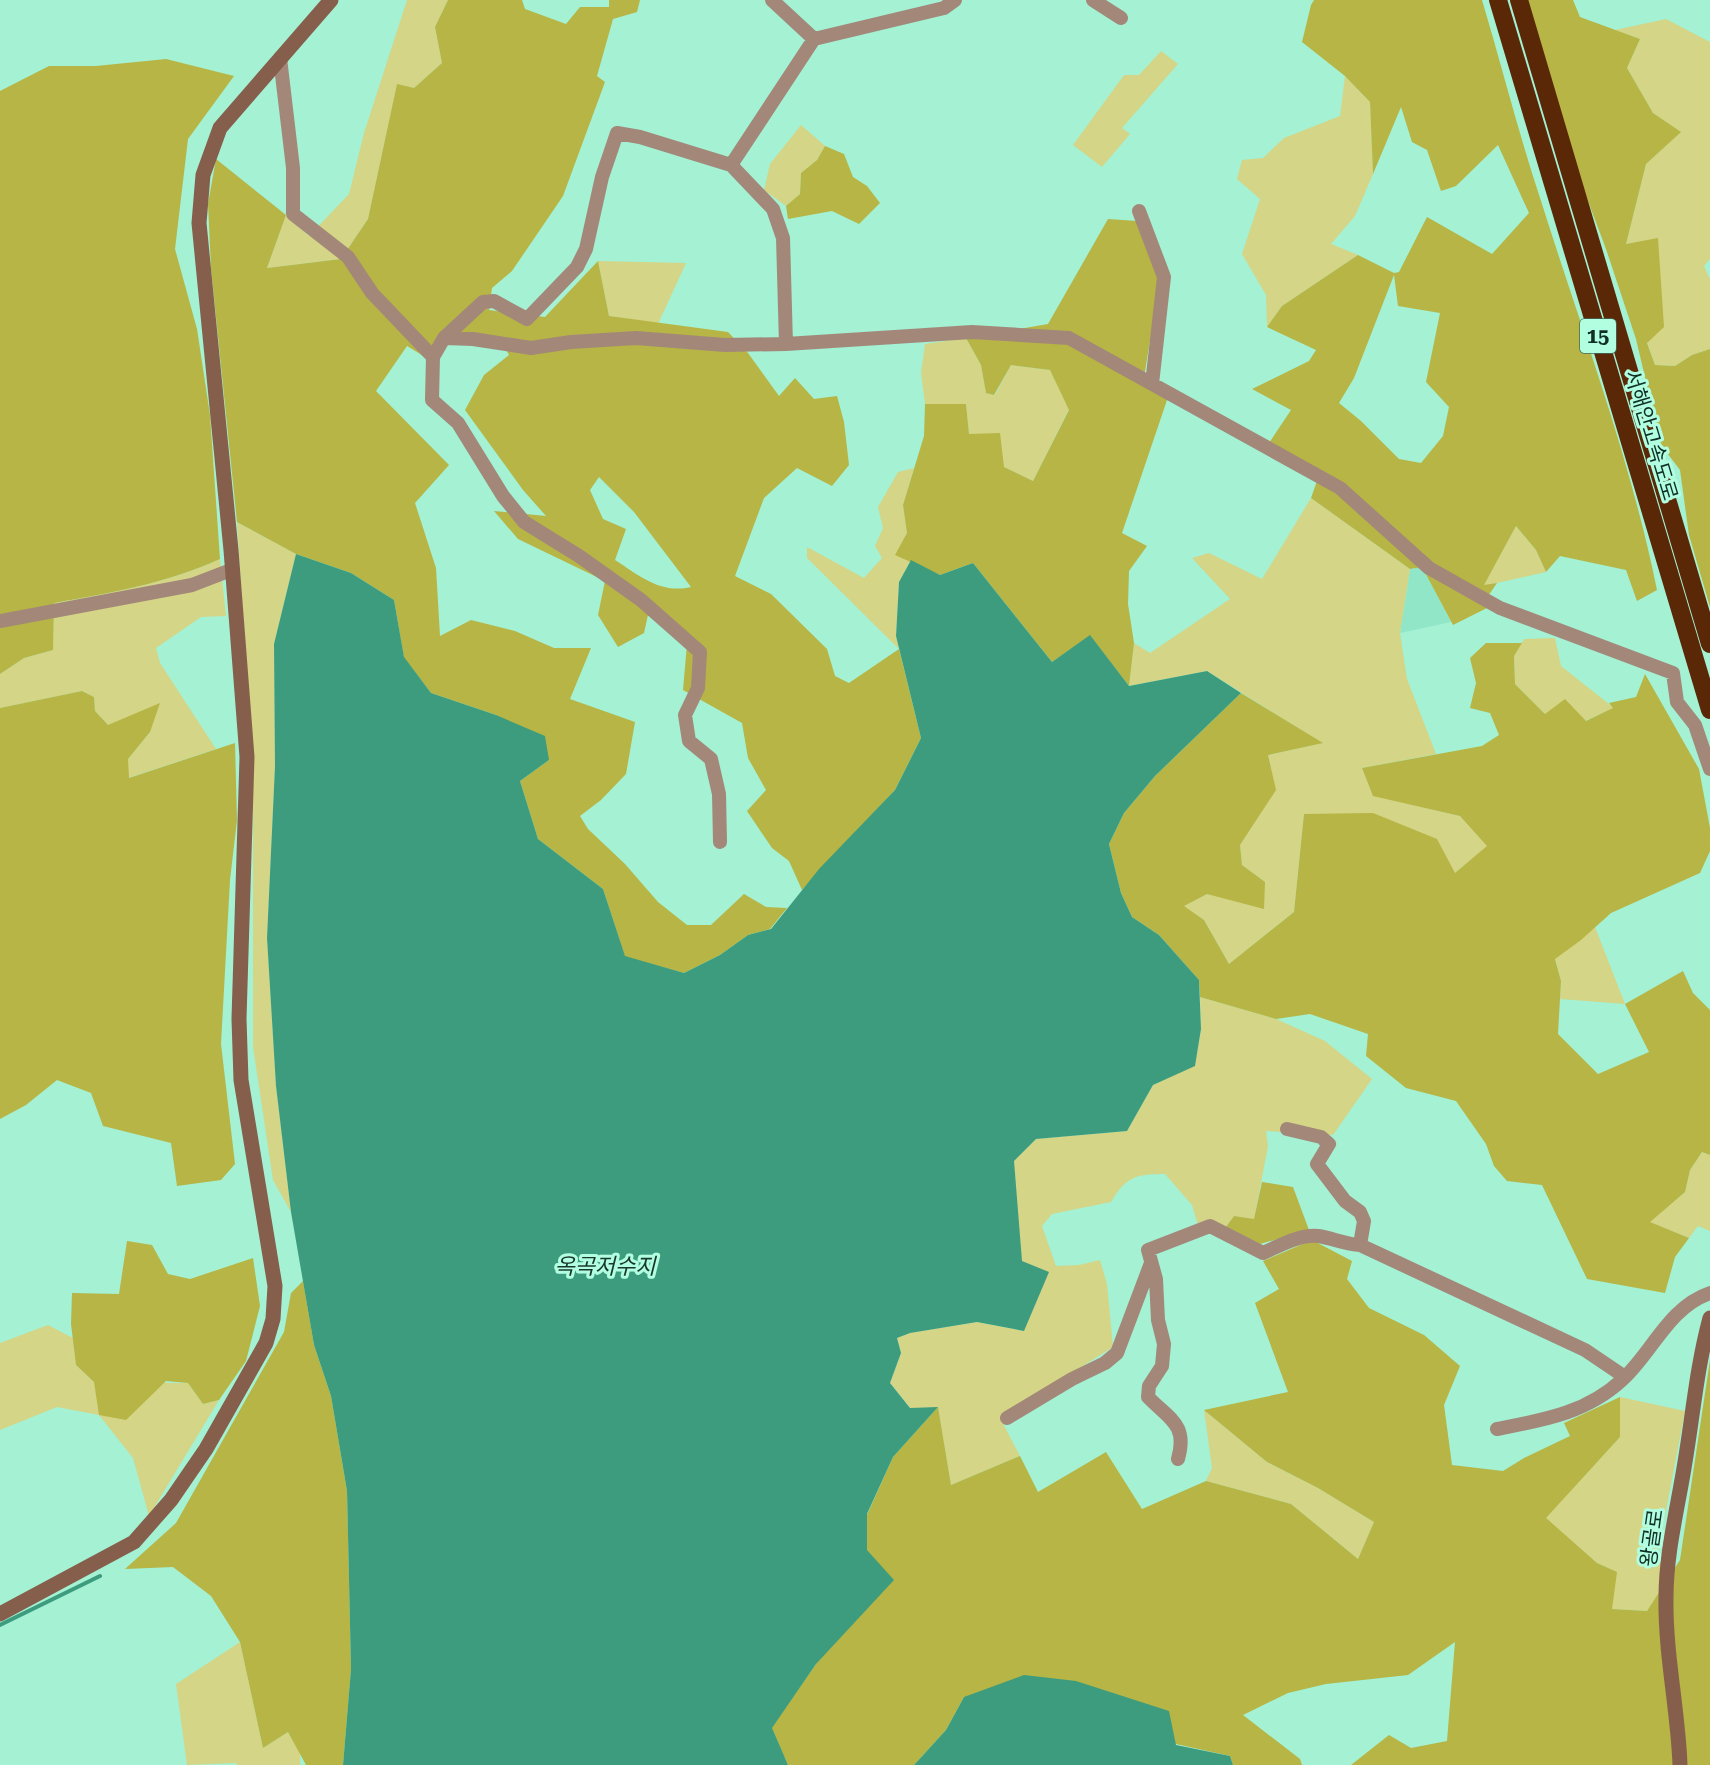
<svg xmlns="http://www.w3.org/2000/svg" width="1710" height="1765" viewBox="0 0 1710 1765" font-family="'Roboto Serif','Noto Sans KR',serif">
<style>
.built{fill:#90e6c7}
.green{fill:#d4d586}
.forest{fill:#b6b545;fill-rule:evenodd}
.water{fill:#3e9c7e}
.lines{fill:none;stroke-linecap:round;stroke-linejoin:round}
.stream{stroke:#3e9c7e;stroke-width:4}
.street{stroke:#a3887a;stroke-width:14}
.secondary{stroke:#855f4b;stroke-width:15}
.highway{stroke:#5a2806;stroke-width:18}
.labels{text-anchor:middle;stroke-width:6;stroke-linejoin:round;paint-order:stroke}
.shield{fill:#b1fee1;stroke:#406e5d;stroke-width:1.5}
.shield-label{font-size:20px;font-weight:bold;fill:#103025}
.street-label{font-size:21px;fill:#103025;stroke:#b1fee1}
.water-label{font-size:22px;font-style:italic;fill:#19362c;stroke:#b1fee1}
</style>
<rect width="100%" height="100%" fill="#a4f1d4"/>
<!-- built -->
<path class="built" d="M 1422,567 L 1451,622 L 1400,633 L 1410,569 Z"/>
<!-- green -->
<path class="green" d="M 407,0 L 448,0 L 435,27 L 442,63 L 414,88 L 397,85 L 368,219 L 341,259 L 267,268 L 286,215 L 309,236 L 349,194 L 364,133 Z
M 1666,19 L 1710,42 L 1710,259 L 1704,266 L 1710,279 L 1710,349 L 1692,355 L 1675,366 L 1655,365 L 1647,342 L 1658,239 L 1626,244 L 1646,164 L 1680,132 L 1653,113 L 1627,68 L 1640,39 L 1615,30 Z
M 1161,51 L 1178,64 L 1122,128 L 1130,134 L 1102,167 L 1073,145 L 1124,75 L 1139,75 Z
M 1345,76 L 1370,102 L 1373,174 L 1355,216 L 1331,244 L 1358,255 L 1282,306 L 1267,327 L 1266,295 L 1242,254 L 1260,199 L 1237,179 L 1242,160 L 1263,158 L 1284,138 L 1340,116 Z
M 801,125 L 825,146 L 817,160 L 801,173 L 800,194 L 786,206 L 764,190 L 770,164 Z
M 598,261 L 686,263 L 658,324 L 609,316 Z
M 966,338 L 981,365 L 986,393 L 995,395 L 1011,365 L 1050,370 L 1069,409 L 1033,481 L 1004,467 L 969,434 L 966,404 L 925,404 L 921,373 L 925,344 Z
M 914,468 L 903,505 L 907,533 L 896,555 L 911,560 L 899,582 L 896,636 L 899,649 L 807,558 L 807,547 L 864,578 L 882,558 L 875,546 L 883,528 L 878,507 L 898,472 Z
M 1311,498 L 1410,569 L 1400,633 L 1407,679 L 1436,754 L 1362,768 L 1373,795 L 1460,816 L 1488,846 L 1455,873 L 1304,814 L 1294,912 L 1229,964 L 1204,920 L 1183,906 L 1207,894 L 1265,882 L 1242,865 L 1240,845 L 1275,790 L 1268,755 L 1322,743 L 1207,671 L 1129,686 L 1134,643 L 1150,653 L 1230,599 L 1192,558 L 1209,553 L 1262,579 Z
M 237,522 L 296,554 L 274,644 L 275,765 L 267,938 L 276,1086 L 291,1212 L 273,1180 L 253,1047 L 253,779 Z
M 1516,526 L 1536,550 L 1546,572 L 1483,586 Z
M 220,559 L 226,616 L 201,617 L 156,648 L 160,663 L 216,749 L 128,778 L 128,759 L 150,732 L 108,725 L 95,711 L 94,697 L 82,691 L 0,708 L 0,674 L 24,658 L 53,650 L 54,603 C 110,593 168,583 220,559 Z
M 1555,638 L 1561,666 L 1614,708 L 1585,721 L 1545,714 L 1515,684 L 1514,656 L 1524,639 Z
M 1595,927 L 1625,1004 L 1560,999 L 1561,981 L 1555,958 Z
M 1200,997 L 1276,1019 L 1325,1041 L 1372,1079 L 1333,1135 L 1266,1131 L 1268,1146 L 1254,1220 L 1234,1216 L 1226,1227 L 1198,1225 L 1192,1205 L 1165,1174 C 1135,1174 1126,1177 1111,1202 L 1052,1214 L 1042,1226 L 1056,1266 L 1079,1265 L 1100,1260 L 1107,1284 L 1113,1347 L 1000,1418 L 1020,1456 L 951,1485 L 938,1408 L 910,1408 L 890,1383 L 901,1353 L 897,1338 L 909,1333 L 977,1322 L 1024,1331 L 1013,1161 L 1036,1139 L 1127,1131 L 1153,1085 L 1195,1065 L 1201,1029 Z
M 1702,1152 L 1710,1155 L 1710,1231 L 1698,1226 L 1689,1238 L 1649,1222 L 1685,1192 L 1690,1170 Z
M 48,1325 L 73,1338 L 76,1365 L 94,1382 L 188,1383 L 203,1404 L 219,1400 L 149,1516 L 133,1458 L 99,1415 L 57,1407 L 0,1430 L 0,1343 Z
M 1620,1397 L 1685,1411 L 1659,1547 L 1663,1587 L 1647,1611 L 1611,1609 L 1616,1572 L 1597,1563 L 1545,1518 L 1620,1437 Z
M 1204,1410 L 1267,1462 L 1318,1488 L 1374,1522 L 1358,1559 L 1291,1504 L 1206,1481 L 1212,1468 Z
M 240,1642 L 263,1748 L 288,1732 L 300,1753 L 300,1765 L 237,1765 L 236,1763 L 187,1765 L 176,1684 Z"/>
<!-- forest -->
<path class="forest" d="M 448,0 L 522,0 L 525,9 L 566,24 L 580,7 L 609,7 L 609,0 L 640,0 L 637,12 L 613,19 L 597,76 L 605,82 L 563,196 L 512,271 L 492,288 L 489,310 L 545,317 L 598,261 L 609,316 L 728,332 L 748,353 L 779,396 L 795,378 L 814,399 L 837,396 L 844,422 L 849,465 L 832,486 L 797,468 L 764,498 L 735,576 L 771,594 L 827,649 L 835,676 L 849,683 L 899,649 L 921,738 L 895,790 L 802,890 L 789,861 L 772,848 L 747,811 L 766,790 L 748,758 L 742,723 L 683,690 L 687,644 L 648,615 L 644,633 L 618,647 L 598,615 L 605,581 L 518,539 L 494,511 L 546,516 L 523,490 L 465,410 L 484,375 L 509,355 L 505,348 L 446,341 L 425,357 L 407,346 L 376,391 L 449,465 L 415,503 L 436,568 L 440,636 L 471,620 L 515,631 L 554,648 L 591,648 L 570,699 L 635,722 L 626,774 L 601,800 L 580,816 L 588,829 L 625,864 L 658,902 L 687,925 L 711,925 L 744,894 L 766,907 L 787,908 L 770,929 L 748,935 L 720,955 L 684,973 L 625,957 L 603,889 L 538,839 L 520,781 L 549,760 L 496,715 L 431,693 L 404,658 L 394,600 L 351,573 L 296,554 L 237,522 L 211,268 L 208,204 L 216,159 L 286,215 L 267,268 L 341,259 L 368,219 L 397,84 L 414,88 L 442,63 L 435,27 ZM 599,477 L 634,512 L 691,587 C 660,594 640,576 615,560 L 626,529 L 603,519 L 590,490 Z
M 1314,0 L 1482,0 C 1502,67 1519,135 1541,201 C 1582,331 1630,457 1657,590 L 1637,601 L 1626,570 L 1560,556 L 1546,572 L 1536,550 L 1516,526 L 1484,585 L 1497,583 L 1488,596 L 1487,608 L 1453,625 L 1422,567 L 1410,569 L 1311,498 L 1317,481 L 1269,443 L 1291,410 L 1252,389 L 1309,361 L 1316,350 L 1267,327 L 1282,306 L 1358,255 L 1394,273 L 1399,272 L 1427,217 L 1492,254 L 1529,213 L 1498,145 L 1456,186 L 1441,191 L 1427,150 L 1412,142 L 1401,107 L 1373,174 L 1370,102 L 1345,76 L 1302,42 L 1311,5 ZM 1394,275 L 1398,306 L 1440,313 L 1426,382 L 1449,407 L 1443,436 L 1421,463 L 1399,459 L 1361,421 L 1339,403 L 1354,378 Z
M 1527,0 L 1573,0 L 1580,17 L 1640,39 L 1627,68 L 1653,113 L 1681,132 L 1646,164 L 1626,244 L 1658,238 L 1664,327 L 1647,343 L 1655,365 L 1675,366 L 1692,355 L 1710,349 L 1710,607 L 1689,535 L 1680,470 L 1661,445 L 1636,339 L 1606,249 L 1570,153 Z
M 166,59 L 234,76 L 188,139 L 175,249 L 197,329 L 210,415 L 220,559 C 168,583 110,593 54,603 L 53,650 L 24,658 L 0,674 L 0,91 L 49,66 L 96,66 Z
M 825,146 L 844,154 L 853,177 L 867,186 L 880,203 L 859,224 L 832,211 L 788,219 L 786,206 L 800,194 L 801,173 L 817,160 Z
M 1108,219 L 1137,221 L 1160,278 L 1143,384 L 1168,397 L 1122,533 L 1147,546 L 1129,571 L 1128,604 L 1134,643 L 1129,686 L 1090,636 L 1052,662 L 973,563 L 940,575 L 895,555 L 907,533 L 903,505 L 924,436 L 925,404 L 966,404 L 969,434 L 1000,433 L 1004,467 L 1033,481 L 1069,410 L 1050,370 L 1011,365 L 994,395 L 986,393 L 981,365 L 966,338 L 1048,324 Z
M 1486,643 L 1522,643 L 1514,656 L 1515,684 L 1545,714 L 1565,699 L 1586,721 L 1613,708 L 1609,703 L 1636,697 L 1645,674 L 1699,769 L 1710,828 L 1710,851 L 1700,873 L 1611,913 L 1581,940 L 1555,959 L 1561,981 L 1558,1034 L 1598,1074 L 1649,1052 L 1625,1004 L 1683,971 L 1693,993 L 1710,1010 L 1710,1155 L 1702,1152 L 1690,1170 L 1685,1192 L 1650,1222 L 1689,1238 L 1675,1257 L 1665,1293 L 1587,1279 L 1542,1185 L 1507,1181 L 1494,1166 L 1486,1144 L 1456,1101 L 1406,1088 L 1366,1056 L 1368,1034 L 1310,1014 L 1276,1019 L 1200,997 L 1199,980 L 1159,935 L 1132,917 L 1121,893 L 1109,844 L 1124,813 L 1155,776 L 1241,693 L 1323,743 L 1268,755 L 1276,790 L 1240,845 L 1242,865 L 1265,882 L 1264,909 L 1207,894 L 1184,906 L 1204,920 L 1229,964 L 1294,912 L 1304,814 L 1373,813 L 1437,839 L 1455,873 L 1487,846 L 1460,816 L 1373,796 L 1362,768 L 1482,746 L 1499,735 L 1490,713 L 1470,708 L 1476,683 L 1470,658 Z
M 82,691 L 94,697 L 95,711 L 108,725 L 160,703 L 150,732 L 128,759 L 129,778 L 235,743 L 237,820 L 230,880 L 221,1044 L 235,1164 L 221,1180 L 177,1186 L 171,1143 L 103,1126 L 91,1093 L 57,1080 L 26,1105 L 0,1119 L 0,708 Z
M 1262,1182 L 1293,1187 L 1309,1230 L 1260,1244 L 1226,1227 L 1234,1216 L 1254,1219 Z
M 1312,1240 L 1352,1261 L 1347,1279 L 1369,1308 L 1424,1335 L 1460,1366 L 1444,1405 L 1452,1465 L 1503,1471 L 1524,1458 L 1570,1436 L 1564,1423 L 1620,1397 L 1620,1437 L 1546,1518 L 1597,1563 L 1617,1572 L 1612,1609 L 1647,1611 L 1680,1560 L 1710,1360 L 1710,1765 L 1351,1765 L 1389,1735 L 1411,1748 L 1447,1741 L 1455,1642 L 1408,1675 L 1326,1684 L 1288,1693 L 1243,1715 L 1300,1759 L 1302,1765 L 1233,1765 L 1230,1756 L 964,1697 L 946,1730 L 914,1765 L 788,1765 L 771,1728 L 816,1664 L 867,1550 L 867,1515 L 893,1457 L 938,1407 L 951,1485 L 1020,1456 L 1038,1492 L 1106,1452 L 1142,1509 L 1206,1481 L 1291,1504 L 1358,1559 L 1374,1522 L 1318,1488 L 1267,1462 L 1204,1410 L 1288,1392 L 1255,1303 L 1279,1289 L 1263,1261 Z
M 127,1241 L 152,1245 L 168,1274 L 190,1279 L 253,1258 L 260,1306 L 246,1361 L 219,1400 L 203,1404 L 188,1383 L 166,1381 L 126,1420 L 99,1415 L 94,1382 L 76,1365 L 71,1324 L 72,1293 L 119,1294 Z
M 303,1281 L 314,1345 L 331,1396 L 347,1491 L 351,1669 L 343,1765 L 306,1765 L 288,1732 L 263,1748 L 240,1642 L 211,1596 L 173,1567 L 125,1569 L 176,1523 L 284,1332 L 291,1293 Z"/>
<!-- water -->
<path class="water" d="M 296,554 L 351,573 L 394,600 L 404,657 L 431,693 L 496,715 L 545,736 L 549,760 L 520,781 L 538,839 L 603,889 L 625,956 L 684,973 L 720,955 L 748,935 L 771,929 L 819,869 L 895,790 L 921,738 L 896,636 L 899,582 L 911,560 L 940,575 L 973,563 L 1052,662 L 1090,635 L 1129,686 L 1207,671 L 1241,693 L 1155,776 L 1124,813 L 1109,844 L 1121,893 L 1132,917 L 1159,935 L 1199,980 L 1201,1029 L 1195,1066 L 1153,1085 L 1127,1131 L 1036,1139 L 1014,1161 L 1022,1261 L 1049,1272 L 1024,1331 L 977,1322 L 910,1333 L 897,1338 L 901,1353 L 890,1383 L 910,1408 L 938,1407 L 893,1457 L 867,1514 L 867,1550 L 894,1580 L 816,1664 L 772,1728 L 788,1765 L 343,1765 L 351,1669 L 347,1491 L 331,1396 L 314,1345 L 291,1212 L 276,1086 L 267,938 L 275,766 L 274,644 Z
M 1024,1675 L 1076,1681 L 1169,1711 L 1176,1745 L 1230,1756 L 1233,1765 L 914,1765 L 946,1730 L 964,1697 Z"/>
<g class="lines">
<!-- stream -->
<path class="stream" d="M 0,1625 L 100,1576"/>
<!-- street -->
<path class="street" d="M 772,0 L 814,39
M 1093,0 L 1121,18
M 280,58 L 293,168 L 293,214 L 348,257 L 372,293 L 433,357
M 731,165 L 773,209 L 783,238 L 786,344 L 972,332 L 1069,338 L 1340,488 L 1429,568 L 1500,608 L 1673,673 L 1677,702 L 1695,725 L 1710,769
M 1139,211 L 1164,277 L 1152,384
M 444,338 L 473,339 L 531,348 L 571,342 L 636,338 L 725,345 L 786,344
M 0,621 L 192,585 L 231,570
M 720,842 L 719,794 L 711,759 L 689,741 L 685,715 L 698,688 L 700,652 L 641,600 L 579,556 L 524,522 L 503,496 L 458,423 L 432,400 L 433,357 L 444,338 L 483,302 L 494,301 L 527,319 L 577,267 L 586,249 L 602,177 L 617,133 L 640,137 L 731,165 L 814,39 L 944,8 L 955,0
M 1287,1129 L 1321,1137 L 1329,1144 L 1317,1164 L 1345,1201 L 1360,1212 L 1364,1221 L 1360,1245 L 1585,1350 L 1625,1377
M 1007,1418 L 1072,1379 L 1105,1363 L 1117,1353 L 1151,1263
M 1497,1429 C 1544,1420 1587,1413 1623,1379 C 1653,1351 1669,1307 1710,1293
M 1178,1459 C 1188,1424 1169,1419 1148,1397 L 1149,1386 L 1162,1366 L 1164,1344 L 1158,1320 L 1156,1279 L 1148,1250 L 1210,1226 L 1263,1253 C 1279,1246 1300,1234 1318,1236 C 1332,1238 1345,1244 1360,1245"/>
<!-- secondary -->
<path class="secondary" d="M 0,1614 L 134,1542 L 171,1500 L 206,1449 L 266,1343 L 273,1319 L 275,1286 L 241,1080 L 239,1019 L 247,757 L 231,550 L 199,223 L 203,175 L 220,128 L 331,0
M 1680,1765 C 1678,1709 1665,1654 1666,1597 C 1666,1552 1678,1507 1685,1462 C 1693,1414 1697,1366 1710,1318"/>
<!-- highway -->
<path class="highway" d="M 1498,0 L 1710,710
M 1519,0 L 1710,644"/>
</g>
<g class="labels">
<!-- shield labels -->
<rect class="shield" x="1580" y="319" width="36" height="34" rx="4.5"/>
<g class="shield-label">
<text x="1598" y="343">15</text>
</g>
<!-- street labels -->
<g class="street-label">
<text transform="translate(1651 435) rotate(73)" y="7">서해안고속도로</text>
<text transform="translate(1652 1538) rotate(-82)" y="7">왕골로</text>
</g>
<!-- water labels -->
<g class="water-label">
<text x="605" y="1274">옥곡저수지</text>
</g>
</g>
</svg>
